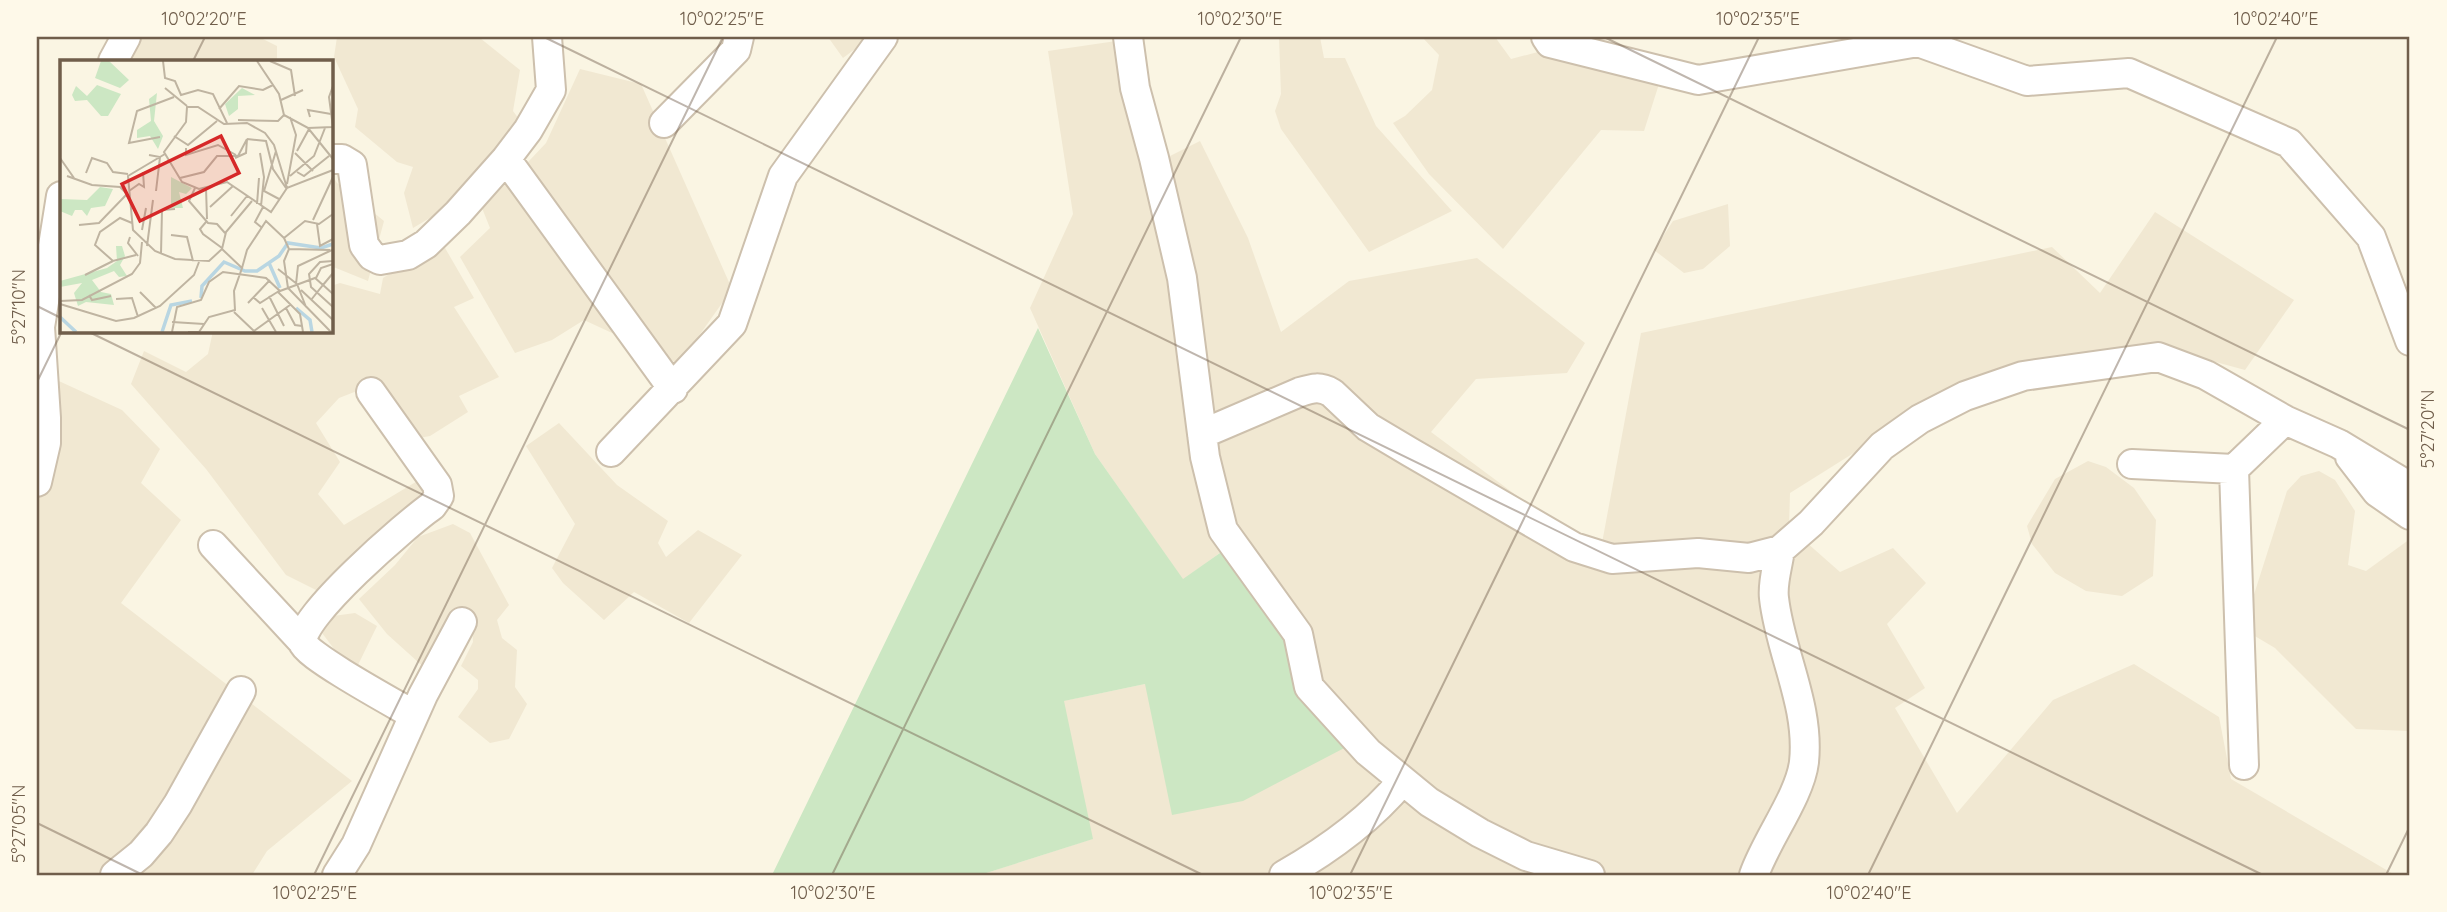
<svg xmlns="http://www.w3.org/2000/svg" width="2447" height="912" viewBox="0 0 2447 912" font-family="Quicksand,sans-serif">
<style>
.residential{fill:#f1e8d2}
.green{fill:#cce7c3}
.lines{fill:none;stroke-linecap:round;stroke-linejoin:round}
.minor-casing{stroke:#cdc0ad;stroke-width:32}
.minor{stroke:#fff;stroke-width:28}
.ticks{fill:none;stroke:#705e4b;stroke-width:2;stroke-opacity:0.45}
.inset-river{fill:none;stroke:#b9d6e2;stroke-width:3.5}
.inset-road{fill:none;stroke:#bfb4a1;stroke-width:2}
.view{fill:#d62828;fill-opacity:0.15;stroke:#d62828;stroke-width:3.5}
.inset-edge{fill:none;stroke:#705e4b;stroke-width:3.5}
.neatline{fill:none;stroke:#705e4b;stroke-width:2.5}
.ticks-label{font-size:18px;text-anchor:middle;fill:#705e4b}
</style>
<rect width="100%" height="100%" fill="#faf5e3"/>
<!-- residential -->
<path class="residential" d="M 138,37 L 259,37 L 277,46 L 277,61 L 126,61 Z
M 337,37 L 480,38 L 520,70 L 513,111 L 537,144 L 445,209 L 413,228 L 404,193 L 413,167 L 397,162 L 355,127 L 358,109 L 334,57 Z
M 828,37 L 871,37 L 843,58 Z
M 1279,37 L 1320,37 L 1324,58 L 1345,58 L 1376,126 L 1452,211 L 1369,252 L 1281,129 L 1275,111 L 1281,94 Z
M 1422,37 L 1495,37 L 1511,59 L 1538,52 L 1659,84 L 1644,131 L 1601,130 L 1503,249 L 1429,174 L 1393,123 L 1405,116 L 1432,90 L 1439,55 Z
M 1123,40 L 1144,169 L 1200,141 L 1248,238 L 1281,332 L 1349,281 L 1477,258 L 1585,343 L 1567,373 L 1476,379 L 1431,432 L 1574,538 L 1602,543 L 1641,333 L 2052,247 L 2100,293 L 2155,212 L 2294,300 L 2245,370 L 2157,346 L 1943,397 L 1790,493 L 1789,527 L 1840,572 L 1893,548 L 1926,583 L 1887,624 L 1925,688 L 1895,708 L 1957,813 L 2053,700 L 2134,664 L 2219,717 L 2231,779 L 2395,875 L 980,875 L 1092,839 L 1063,701 L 1145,684 L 1236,541 L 1183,580 L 1095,454 L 1030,308 L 1073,214 L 1048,51 Z
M 580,69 L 641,84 L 732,289 L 679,364 L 584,320 L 552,340 L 515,353 L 460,257 L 490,228 L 480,203 L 512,179 L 546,143 Z
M 331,173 L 337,183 L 384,221 L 368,281 L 331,266 Z
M 1728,204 L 1730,246 L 1703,269 L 1684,273 L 1654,250 L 1673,221 Z
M 441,241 L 474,298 L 454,307 L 499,377 L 459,396 L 468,412 L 430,436 L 398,442 L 380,382 L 339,398 L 316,423 L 340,462 L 318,494 L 344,525 L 424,477 L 440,511 L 382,560 L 318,591 L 286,575 L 206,469 L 131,384 L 144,351 L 186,372 L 208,354 L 213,331 L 331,331 L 331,286 L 340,283 L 380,294 L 383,278 Z
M 37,371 L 122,410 L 160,449 L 141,483 L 181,520 L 121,603 L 352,781 L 267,851 L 252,875 L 37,875 Z
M 559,423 L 617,485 L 668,521 L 658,543 L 666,557 L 698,530 L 742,555 L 689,623 L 634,592 L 604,620 L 563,583 L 552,568 L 575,524 L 526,446 Z
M 2088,461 L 2106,467 L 2134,488 L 2156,520 L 2153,576 L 2122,596 L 2086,591 L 2055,573 L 2032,544 L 2027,526 L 2055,479 Z
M 2319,471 L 2335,480 L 2355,511 L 2348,565 L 2366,571 L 2410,539 L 2410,731 L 2356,729 L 2275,648 L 2243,629 L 2287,491 L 2301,476 Z
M 453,524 L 470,533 L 509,605 L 497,620 L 502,638 L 517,650 L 515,687 L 527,704 L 509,739 L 490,743 L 458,717 L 478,689 L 478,680 L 461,666 L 473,642 L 472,625 L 428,671 L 387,634 L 359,599 L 395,565 L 418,537 Z
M 355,613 L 377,626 L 357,667 L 341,658 L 319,629 L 333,616 Z"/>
<!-- green -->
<path class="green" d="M 1038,328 L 1095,454 L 1183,579 L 1237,541 L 1303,635 L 1350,745 L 1243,801 L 1172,815 L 1145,684 L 1064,701 L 1093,839 L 980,875 L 772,875 Z"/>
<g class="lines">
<!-- minor casing -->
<g class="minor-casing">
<path id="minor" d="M 1128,37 L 1135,88 L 1154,158 L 1182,278 L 1205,457 L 1223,530 L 1298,634 L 1309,687 L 1368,752 L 1429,802 L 1480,833 L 1526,856 L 1590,875
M 1546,37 L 1550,43 L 1698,80 L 1918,42 L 2027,81 L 2129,73 L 2289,143 L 2371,237 L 2410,341
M 113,61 L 126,37
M 664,123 L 736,50 L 739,37
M 331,159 L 342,159 L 352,165 L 364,245 L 372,256 L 380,260 L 408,255 L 426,244 L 458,213 L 506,159 L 528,130 L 551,90 L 547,37
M 506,159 L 673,389
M 371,392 L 437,485 L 439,496 L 432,506 C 410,521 295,620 303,643 C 307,656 397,705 414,715
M 1202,434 L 1300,392 C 1313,388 1320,386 1332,393 L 1368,427 L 1410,452 L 1574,547 L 1612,559 L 1698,553 L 1749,558 L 1780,550 L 1811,523 L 1882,446 L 1920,419 L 1965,396 L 2023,376 L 2158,357 L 2206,375 L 2285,420 L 2339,444 L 2410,487
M 611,452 L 732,324 L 783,176 L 883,37
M 2350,457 L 2377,492 L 2410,515
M 2132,464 L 2234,469
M 37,482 L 46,443 L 46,418 L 40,327 L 61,196
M 213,545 L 302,641
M 2244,765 L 2234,469 L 2285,420
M 115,875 L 141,854 L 159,833 L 178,804 L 241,691
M 337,875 L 356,845 L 423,695 L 462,622
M 1284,875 C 1328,850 1369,821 1402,781
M 1754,875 C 1766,840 1800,796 1804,762 C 1810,705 1780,653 1774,598 C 1772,583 1778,565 1780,550"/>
</g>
<!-- minor -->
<use href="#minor" class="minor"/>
</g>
<!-- ticks -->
<path class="ticks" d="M 544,37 L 2263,875M 1604,37 L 2410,430M 193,61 L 205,37M 37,306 L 61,318M 87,331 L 1203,875M 37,382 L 62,331M 37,823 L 143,875M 314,875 L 723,37M 832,875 L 1241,37M 1350,875 L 1759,37M 1868,875 L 2277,37M 2386,875 L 2410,826"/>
<!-- overview -->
<g transform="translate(60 60)">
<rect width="273" height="273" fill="#faf5e3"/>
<path d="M 41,1 L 49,1 L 69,20 L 60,28 L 35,18 ZM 37,25 L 61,34 L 48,56 L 41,56 L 27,40 L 15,41 L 12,35 L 16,26 L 27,36 ZM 182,28 L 195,35 L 178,36 L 178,49 L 169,56 L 165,44 ZM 97,33 L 94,61 L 103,76 L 98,89 L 90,76 L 77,78 L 77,70 L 91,61 L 89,39 ZM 111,117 L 132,128 L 126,134 L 119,132 L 123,148 L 111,148 ZM 40,127 L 53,129 L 45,146 L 31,148 L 27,156 L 22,150 L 15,150 L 12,156 L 0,151 L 0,139 L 27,140 ZM 56,186 L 62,186 L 65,196 L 60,205 L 67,216 L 59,217 L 54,211 L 32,220 L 41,232 L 51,234 L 54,245 L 26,242 L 18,246 L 14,233 L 22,223 L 0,227 L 0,221 L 47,208 L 57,201 Z" fill="#cce7c3"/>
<path class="inset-river" d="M 209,203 L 220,228M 141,238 L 142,226 L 164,202 L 185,211 L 197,211 L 219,196 L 228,183 L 261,188 L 273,184M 236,248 L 250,260 L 252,272M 0,257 L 16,272M 102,272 L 111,245 L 132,241"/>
<path class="inset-road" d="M 103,1 L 105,18 L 115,21 L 121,35 L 138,30 L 153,34 L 167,63M 197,1 L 219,34 L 224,55 L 248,68 L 273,67M 210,1 L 231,10 L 235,36M 273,26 L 269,37 L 273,67M 105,28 L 127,46M 221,40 L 243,30M 159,49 L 179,26 L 203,30 L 213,25M 250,57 L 248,50 L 271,54M 178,60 L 218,61 L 224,55M 248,68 L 273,99M 114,76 L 128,85 L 157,61M 100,77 L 69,83 L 77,51 L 114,37M 187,79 L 206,81 L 213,109 L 226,128M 126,88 L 126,95 L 158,85 L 176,95M 216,91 L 204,131 L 219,139M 237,91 L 249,69M 200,93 L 204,117 L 201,146M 235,93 L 253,111M 105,94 L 68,116 L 73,170 L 95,191 L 115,199 L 149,201 L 162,189 L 166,172 L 192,141M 89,95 L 100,97 L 96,131M 0,98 L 14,118M 175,98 L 186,93 L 187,79M 237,112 L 244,116 L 269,96M 26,113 L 32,98 L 47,103 L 53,112 L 68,114M 7,116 L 32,125 L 60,127 L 68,135M 230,116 L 254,96 L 265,68M 120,118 L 144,112 L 157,96 L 178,96 L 187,79M 227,124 L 236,75 L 230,57M 135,128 L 129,141 L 148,163 L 157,164 L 165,173M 146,128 L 147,159M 227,128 L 211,152 L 167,122 L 139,129 L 122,122 L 104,92 L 126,62 L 127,47 L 138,47 L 164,64 L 187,63 L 205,73 L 214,85 L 227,128 L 273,110M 69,131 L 79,124 L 84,127 L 83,112M 197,144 L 199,118M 150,147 L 173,126M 171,156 L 187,136M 253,160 L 273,117M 146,162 L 140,169 L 143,174 L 162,188M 72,163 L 60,158 L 40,172 L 35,185 L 53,201 L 76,195M 257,164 L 260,186 L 273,179M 19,165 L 39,163 L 67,134M 201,167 L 195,162 L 203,147M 82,170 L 86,148M 111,175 L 127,177 L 133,201M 70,177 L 68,183 L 78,196M 87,186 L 93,140M 229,189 L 270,190M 101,194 L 102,150 L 115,149M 273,201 L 260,202 L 249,214 L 251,227 L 273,247M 182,208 L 187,190 L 206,161 L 224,178M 218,209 L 237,224 L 246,247M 25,215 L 53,201M 256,218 L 261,208 L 273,204M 236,224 L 238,206 L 272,190M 241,230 L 273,260M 80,232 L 96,248M 218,232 L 240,254 L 243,272M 29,235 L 32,240 L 51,236M 209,236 L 224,266M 193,237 L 200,243 L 219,231M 56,239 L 72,238 L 78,257M 251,240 L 263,225 L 273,234M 0,241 L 22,240 L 72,214 L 80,203 L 82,182M 188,243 L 210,220M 0,244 L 56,261 L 74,258 L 100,246 L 134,215 L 139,202M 202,248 L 216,272M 226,248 L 235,265 L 242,266M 174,252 L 195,272M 112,262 L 144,264M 194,271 L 230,245M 112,272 L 117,247 L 141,240 L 149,222 L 163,212 L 206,218 L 220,231 L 255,218 L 263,225 L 273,213M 128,272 L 139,272 L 149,257 L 175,250 L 174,231 L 182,208 L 162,189M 271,272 L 228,228 L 224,201 L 229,189 L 224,178 L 245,161 L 259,164 L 273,154"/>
<path class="view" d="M 161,76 L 179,113 L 80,161 L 62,124 Z"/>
<rect width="273" height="273" class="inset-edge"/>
</g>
<!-- border -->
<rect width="2447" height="912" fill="none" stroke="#fef9e9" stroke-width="77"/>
<rect x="38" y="38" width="2370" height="836" class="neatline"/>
<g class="ticks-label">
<text x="204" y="25">10°02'20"E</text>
<text x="722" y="25">10°02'25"E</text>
<text x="1240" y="25">10°02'30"E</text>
<text x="1758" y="25">10°02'35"E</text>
<text x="2276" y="25">10°02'40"E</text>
<text transform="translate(19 307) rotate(-90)" y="6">5°27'10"N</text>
<text transform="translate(2428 429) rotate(-90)" y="6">5°27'20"N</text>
<text transform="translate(19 824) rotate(-90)" y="6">5°27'05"N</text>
<text x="315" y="899">10°02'25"E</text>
<text x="833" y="899">10°02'30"E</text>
<text x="1351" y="899">10°02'35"E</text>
<text x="1869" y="899">10°02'40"E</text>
</g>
</svg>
